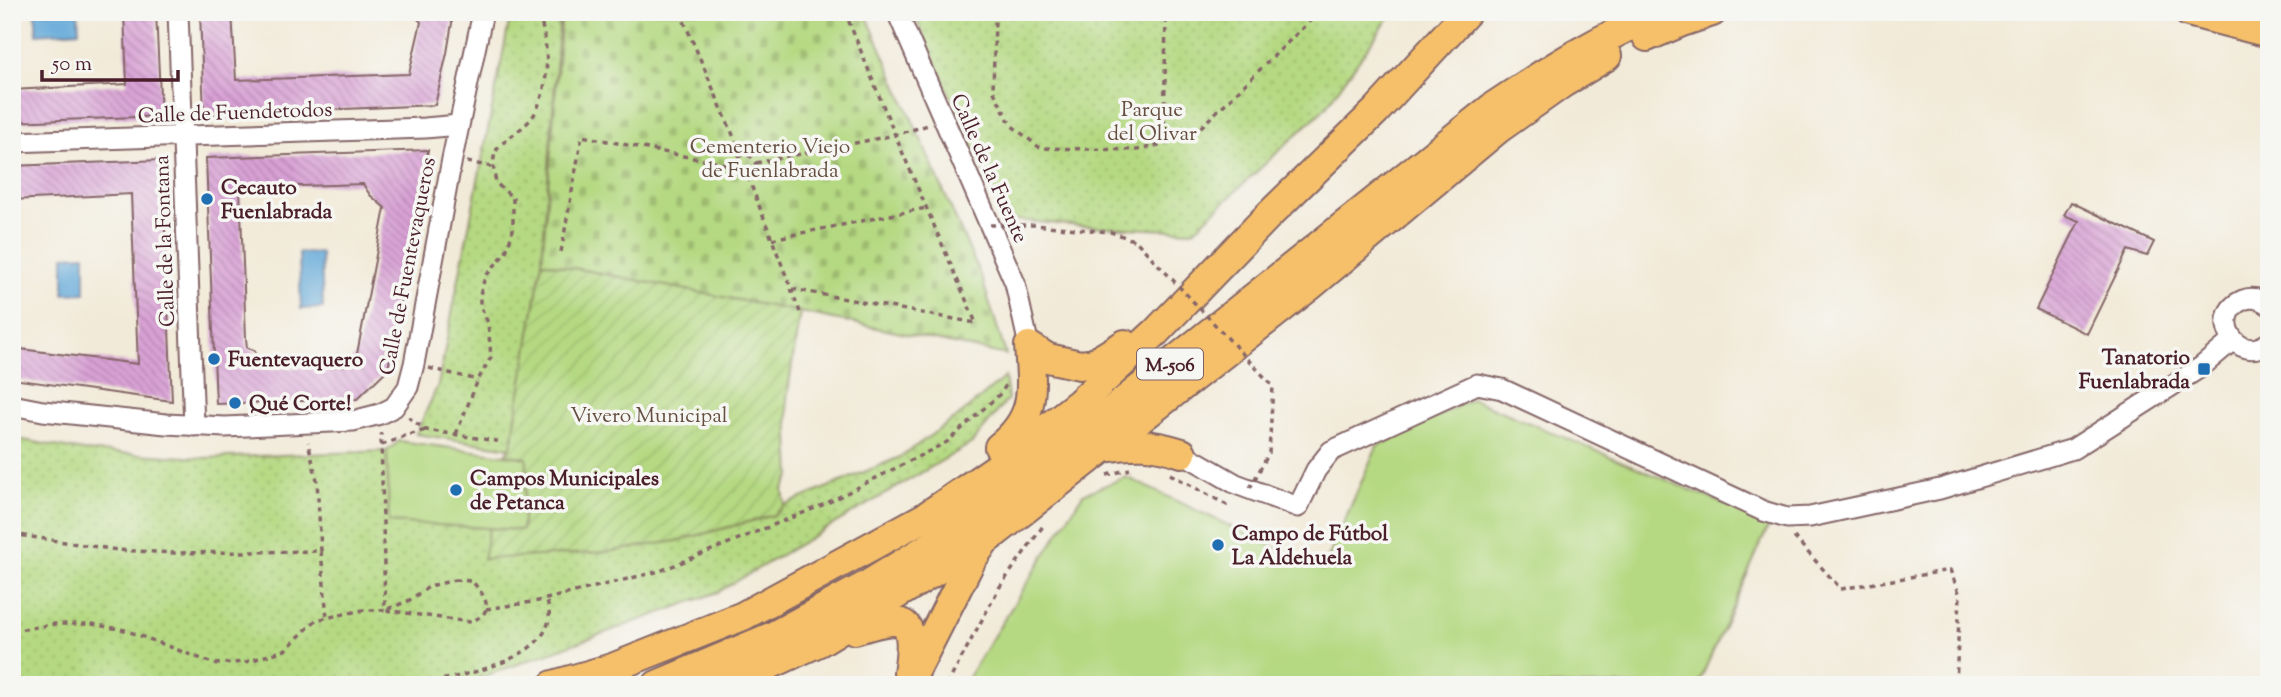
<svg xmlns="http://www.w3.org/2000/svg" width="2281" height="697" viewBox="0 0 2281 697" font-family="'Sorts Mill Goudy',serif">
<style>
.grass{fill:url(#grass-dots);stroke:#807c56;stroke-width:2}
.cemetery{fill:url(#cemetery-stones);stroke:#807c56;stroke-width:2}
.garden{fill:url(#garden-furrows);stroke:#807c56;stroke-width:2}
.pitch{fill:#b5d982;stroke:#807c56;stroke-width:2}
.water{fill:#62a8d8;stroke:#566482;stroke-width:2}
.building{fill:url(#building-back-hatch);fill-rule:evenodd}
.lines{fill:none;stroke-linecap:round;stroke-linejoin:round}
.minor-casing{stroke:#856668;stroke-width:23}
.highway-casing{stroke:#856668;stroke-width:32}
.path{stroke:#856668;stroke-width:3.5;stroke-dasharray:5 5;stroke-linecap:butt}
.minor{stroke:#fff;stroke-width:19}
.highway{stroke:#f6c06b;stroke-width:28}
.path-bridge{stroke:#856668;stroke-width:3.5;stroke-dasharray:5 5;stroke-linecap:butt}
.poi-dot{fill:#1f6fb2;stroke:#f6f6f2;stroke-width:2.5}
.labels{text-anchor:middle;stroke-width:7;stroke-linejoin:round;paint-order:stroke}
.shield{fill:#f6f6f2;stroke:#7e6067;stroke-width:2}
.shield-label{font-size:19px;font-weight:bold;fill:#4a1f2b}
.park-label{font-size:21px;fill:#654e41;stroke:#f6f6f2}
.street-label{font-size:21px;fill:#4a1f2b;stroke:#f6f6f2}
.poi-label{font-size:21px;font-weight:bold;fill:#4a1f2b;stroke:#f6f6f2;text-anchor:start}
</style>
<defs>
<pattern id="grass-dots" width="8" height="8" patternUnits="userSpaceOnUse" patternTransform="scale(1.75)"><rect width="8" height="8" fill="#b5d982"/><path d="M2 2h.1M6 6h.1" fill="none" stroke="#9dba70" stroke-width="1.8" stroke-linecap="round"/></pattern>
<pattern id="cemetery-stones" width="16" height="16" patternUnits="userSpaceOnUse" patternTransform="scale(1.75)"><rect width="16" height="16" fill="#b5d982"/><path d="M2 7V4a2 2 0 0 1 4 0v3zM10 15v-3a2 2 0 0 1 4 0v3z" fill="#9dba70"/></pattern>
<pattern id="garden-furrows" width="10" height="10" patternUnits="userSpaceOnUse" patternTransform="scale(1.75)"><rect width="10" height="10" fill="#b5d982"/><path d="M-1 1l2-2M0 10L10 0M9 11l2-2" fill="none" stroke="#9dba70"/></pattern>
<pattern id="building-back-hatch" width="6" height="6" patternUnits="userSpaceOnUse" patternTransform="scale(1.75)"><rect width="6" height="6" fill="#d9a2d6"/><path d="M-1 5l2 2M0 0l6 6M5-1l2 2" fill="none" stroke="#b283ae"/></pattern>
</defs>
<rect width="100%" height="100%" fill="#f6f6f2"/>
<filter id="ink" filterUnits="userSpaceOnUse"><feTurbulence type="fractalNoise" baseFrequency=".0143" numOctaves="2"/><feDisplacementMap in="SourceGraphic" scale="14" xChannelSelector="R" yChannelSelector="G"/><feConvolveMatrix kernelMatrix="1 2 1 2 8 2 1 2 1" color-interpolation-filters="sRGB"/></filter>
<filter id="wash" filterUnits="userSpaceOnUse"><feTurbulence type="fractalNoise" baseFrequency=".00686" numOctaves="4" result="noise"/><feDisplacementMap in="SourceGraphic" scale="28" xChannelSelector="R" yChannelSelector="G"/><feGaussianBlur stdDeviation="1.57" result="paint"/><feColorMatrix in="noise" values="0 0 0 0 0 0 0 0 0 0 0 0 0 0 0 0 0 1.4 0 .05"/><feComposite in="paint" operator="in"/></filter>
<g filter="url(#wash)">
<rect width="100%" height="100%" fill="#f2ead8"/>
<!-- grass -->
<path class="grass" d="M 511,12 L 560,12 L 542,262 L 511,448 L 416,434 L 438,385 Z
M 913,12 L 1393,12 L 1325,108 L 1193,231 L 1082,226 L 1005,219 Z
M 1005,377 L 1008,399 L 972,443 L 718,592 L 468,682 L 450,685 L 12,685 L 12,438 L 83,451 L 203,458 L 387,451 L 389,522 L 489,528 L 484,559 L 676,541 L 774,515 L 785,505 L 900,457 L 961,414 Z"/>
<!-- cemetery -->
<path class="cemetery" d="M 562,12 L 865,12 L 982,279 L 1006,355 L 800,312 L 542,262 Z"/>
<!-- garden -->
<path class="garden" d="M 542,262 L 800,312 L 787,398 L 791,475 L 783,489 L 785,505 L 774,515 L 676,541 L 607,552 L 483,559 L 489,528 L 522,530 L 527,458 L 505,454 L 511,447 Z"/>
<!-- pitch -->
<path class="pitch" d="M 1472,399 L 1770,523 L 1698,685 L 963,685 L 1083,494 L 1126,477 L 1323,570 L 1377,446 Z
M 399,441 L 527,458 L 522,530 L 389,522 L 387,451 Z"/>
<!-- water -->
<path class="water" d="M 35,12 L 78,12 L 79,31 L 37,34 Z
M 299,253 L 321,253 L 323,308 L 301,309 Z
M 85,255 L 85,293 L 64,294 L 64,256 Z"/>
<g id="blocks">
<!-- building -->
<path class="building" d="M 124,12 L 156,12 L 161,116 L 12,122 L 12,90 L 127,84 Z
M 200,12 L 232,12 L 236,80 L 409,74 L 421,22 L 411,12 L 451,12 L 452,23 L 447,53 L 435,105 L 204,115 Z
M 428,150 L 388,369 L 357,399 L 216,404 L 206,158 ZM 363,184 L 370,195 L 385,208 L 357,354 L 344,366 L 258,369 L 257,355 L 254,350 L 247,348 L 246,338 L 240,188 Z
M 162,160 L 172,401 L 12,379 L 12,348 L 138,364 L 131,194 L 12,200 L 12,166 Z
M 2071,202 L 2154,242 L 2147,256 L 2128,250 L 2087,334 L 2036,309 L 2079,221 L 2064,215 Z"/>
</g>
</g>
<g filter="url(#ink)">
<use href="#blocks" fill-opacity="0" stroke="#856668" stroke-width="2"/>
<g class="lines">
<!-- minor casing -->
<g class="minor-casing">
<path id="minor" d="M 178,12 L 194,426
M 897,12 L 1015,283 L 1029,346
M 12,142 L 425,128 L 459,125
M 2269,305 C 2261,299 2253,296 2243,300 C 2207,315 2238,367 2269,342
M 12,405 L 43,411 L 166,424 L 225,427 L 353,421 L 380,414 L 394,407 L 408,387 L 414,364 L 452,159 L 483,12
M 1182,453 L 1236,484 L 1298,507 L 1316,470 L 1331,451 L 1477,384 L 1502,389 L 1763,511 L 1787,518 L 1810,517 L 1940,489 L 2073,449 L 2201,367 L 2233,340"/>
</g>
<!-- highway casing -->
<g class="highway-casing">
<path id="highway" d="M 2188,12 L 2269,33
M 1647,37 L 1682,22 L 1712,12
M 1029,346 L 1048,358 L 1080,365 L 1094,363 L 1125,344
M 999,447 C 1037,417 1032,390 1029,346
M 1104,448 C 1135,443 1152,443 1182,453
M 855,630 C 905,614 917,616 908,673
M 553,685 L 612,668 L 743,616 L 925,517 L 995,469 L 1079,403 L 1156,332 L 1268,216 L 1376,111 L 1467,12
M 657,685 L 771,637 L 869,584 L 942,539 L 1104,417 L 1494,106 C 1548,70 1602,35 1664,12
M 722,685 L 737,680 L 819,642 L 986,540 L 1310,286 L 1498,129 L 1563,83 L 1607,56
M 908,685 L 972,559 L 982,545"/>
</g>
<!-- path -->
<path class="path" d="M 680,12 L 742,156
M 992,12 L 995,20 L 993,90 L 1011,125 L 1040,148 L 1137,150 L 1164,144 L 1200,128 L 1319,12
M 1164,144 L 1166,12
M734 166a11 11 0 1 1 22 0a11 11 0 1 1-22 0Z
M 467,162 L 493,167
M 756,163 L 895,135 L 928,125
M 748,177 L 800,312
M 772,239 L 926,208
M 561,252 L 582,136 L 734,166
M 792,289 L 976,323 L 895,135 L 845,12
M 429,368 L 478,380
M 408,417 L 426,430 L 502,442
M 456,434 L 478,380 L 491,357 L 488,323 L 480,305 L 480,295 L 485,277 L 506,252 L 513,230 L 513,198 C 508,193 501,189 497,183 C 493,176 492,159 496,151 C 502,140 527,128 535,113 C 551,82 549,45 538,12
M 382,445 L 405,436 L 426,430
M 1170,474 L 1227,505 L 1231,502
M 1107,475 L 1130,469
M 12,534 L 117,550 L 174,553 L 321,551 L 317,480 L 308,442
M 1794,537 L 1841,589 L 1950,570 L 1960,595 L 1956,685
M 321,551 L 327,618
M 455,580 L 472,581 C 486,597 497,613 469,622 L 385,610 L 408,601 L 430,586 Z
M 486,609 L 538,601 L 660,571 L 825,504 L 947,442 L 1001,393 L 1008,382
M 12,631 L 55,624 L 92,624 L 125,630 L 215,664 L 246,662 L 285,650 L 316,620 L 363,610 L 385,610 L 381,433
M 414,685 C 453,678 570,659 546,599
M 947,685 L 999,588 L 1043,526"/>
<!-- minor -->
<use href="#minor" class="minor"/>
<!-- highway -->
<use href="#highway" class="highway"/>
<!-- path-bridge -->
<path class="path-bridge" d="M 990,225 L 1035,225 L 1111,232 L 1136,241 L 1273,386 L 1269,453 L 1250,488"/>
</g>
</g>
<!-- markers -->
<g class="poi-dot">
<circle cx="207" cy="199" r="7"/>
<circle cx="214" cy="359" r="7"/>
<rect x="2197" y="362" width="14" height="14" rx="3.5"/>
<circle cx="235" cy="403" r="7"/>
<circle cx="456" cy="490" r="7"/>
<circle cx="1218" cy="545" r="7"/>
</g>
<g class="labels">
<!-- shield labels -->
<rect class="shield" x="1137" y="348.5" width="66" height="31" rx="5"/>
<g class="shield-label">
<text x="1170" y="371">M-506</text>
</g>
<!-- park labels -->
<g class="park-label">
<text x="1152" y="116">Parque<tspan x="1152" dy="24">del Olivar</tspan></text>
<text x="770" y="153">Cementerio Viejo<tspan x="770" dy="24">de Fuenlabrada</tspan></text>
<text x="649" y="422">Vivero Municipal</text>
</g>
<!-- street labels -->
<g class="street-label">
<text transform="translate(235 112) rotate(-2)" y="7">Calle de Fuendetodos</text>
<text transform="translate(990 168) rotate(66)" y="7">Calle de la Fuente</text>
<text transform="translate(164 241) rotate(-92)" y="7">Calle de la Fontana</text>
<text transform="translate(407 266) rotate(-79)" y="7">Calle de Fuentevaqueros</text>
</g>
<!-- poi labels -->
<g class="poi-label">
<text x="221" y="194">Cecauto<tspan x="221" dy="24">Fuenlabrada</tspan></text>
<text x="2190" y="364" text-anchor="end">Tanatorio<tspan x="2190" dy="24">Fuenlabrada</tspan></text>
<text x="228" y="366">Fuentevaquero</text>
<text x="249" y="410">Qué Corte!</text>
<text x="470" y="485">Campos Municipales<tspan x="470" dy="24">de Petanca</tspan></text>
<text x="1232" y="540">Campo de Fútbol<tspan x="1232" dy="24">La Aldehuela</tspan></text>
</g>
</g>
<!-- margin -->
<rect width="2281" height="697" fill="none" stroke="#f6f6f2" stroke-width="42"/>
<!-- scale -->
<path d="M42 70v10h136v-10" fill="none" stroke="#4a1f2b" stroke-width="3.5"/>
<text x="52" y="70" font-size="21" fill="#4a1f2b" stroke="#f6f6f2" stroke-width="5" paint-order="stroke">50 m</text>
</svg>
